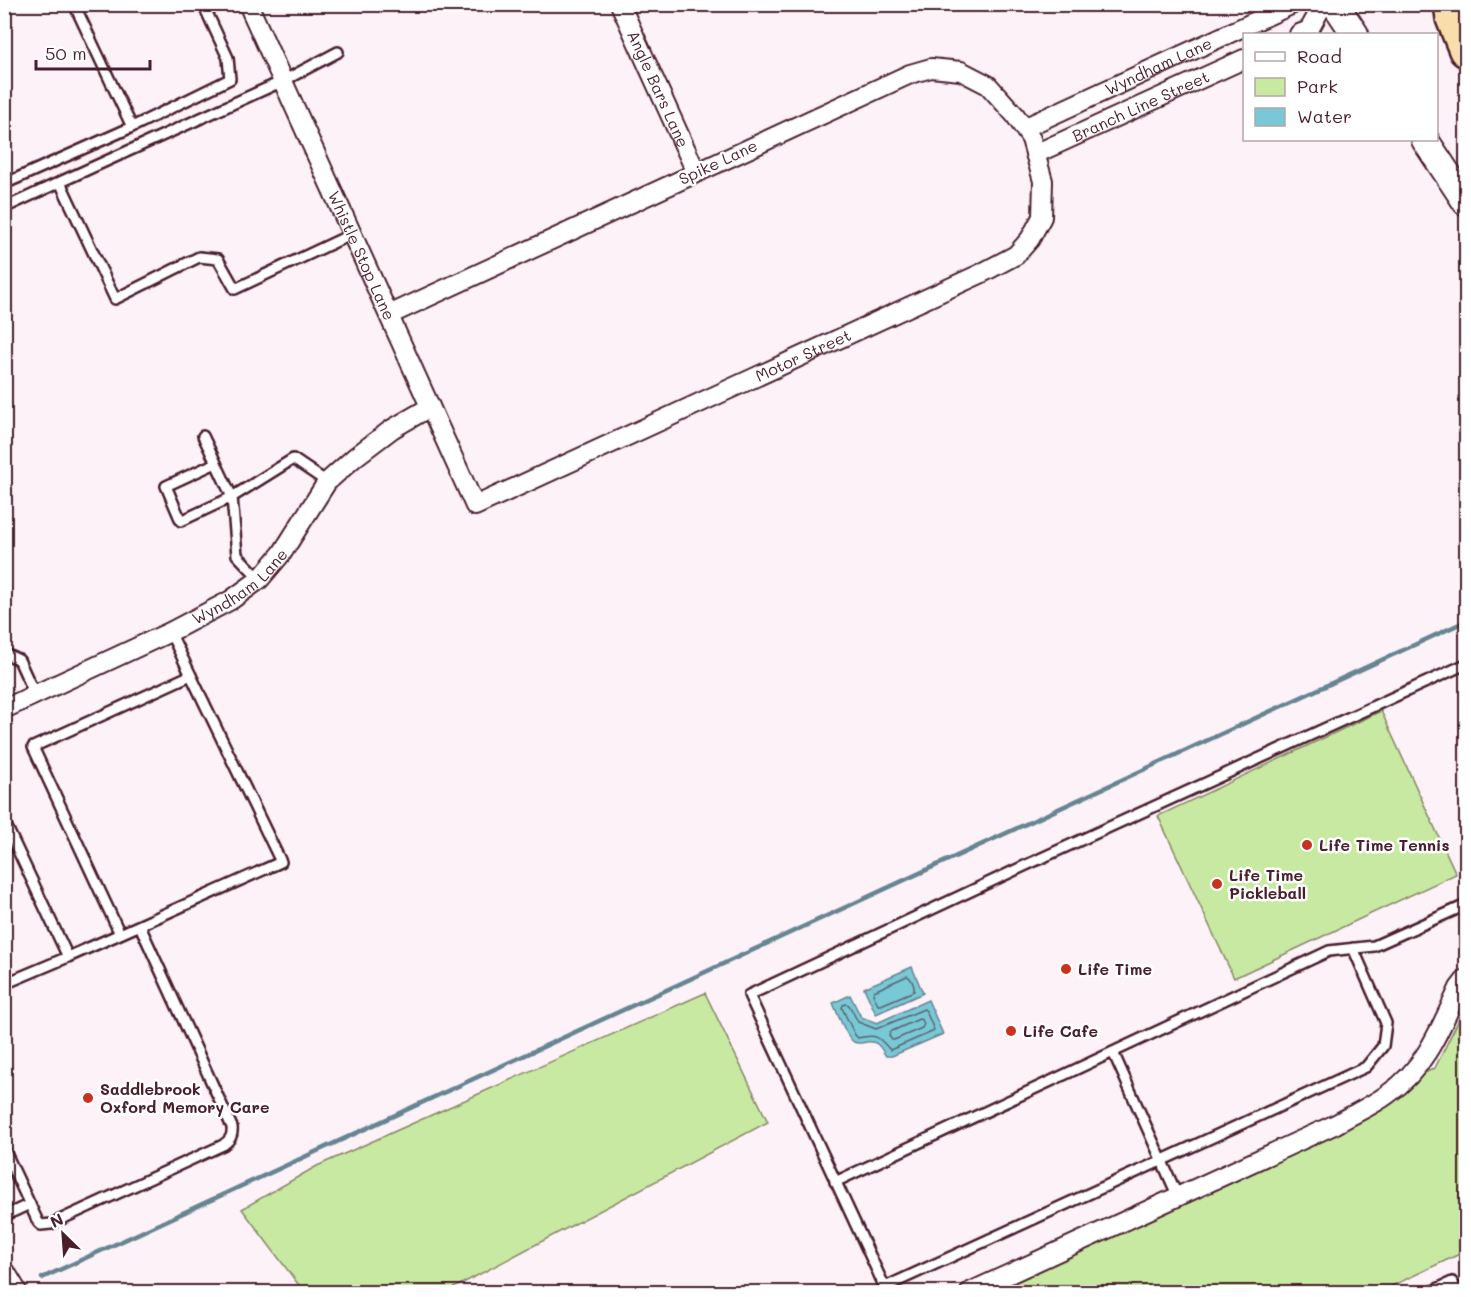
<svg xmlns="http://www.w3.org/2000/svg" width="1471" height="1297" viewBox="0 0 1471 1297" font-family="Mali,sans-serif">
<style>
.green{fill:#c7e9a2;stroke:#888466;stroke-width:1.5}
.water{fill:#78c8d5;stroke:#668491;stroke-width:1.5}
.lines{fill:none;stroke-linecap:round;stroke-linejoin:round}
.shore{stroke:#5c636f;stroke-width:1.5}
.stream{stroke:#668491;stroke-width:4.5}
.lane-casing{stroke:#4a1f2b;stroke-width:14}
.street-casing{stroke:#4a1f2b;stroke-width:22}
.secondary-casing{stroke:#4a1f2b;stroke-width:30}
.highway-casing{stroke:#4a1f2b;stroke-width:38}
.lane{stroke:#fff;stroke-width:9}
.street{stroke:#fff;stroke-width:18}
.secondary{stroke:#fff;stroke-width:26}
.highway{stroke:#f9deab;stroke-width:33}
.poi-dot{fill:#c8321e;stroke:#fff;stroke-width:2}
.labels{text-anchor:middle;stroke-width:5;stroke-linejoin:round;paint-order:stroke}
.street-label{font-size:16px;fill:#4a1f2b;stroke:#fff}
.poi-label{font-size:16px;font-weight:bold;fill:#4a1f2b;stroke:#fff;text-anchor:start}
</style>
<rect width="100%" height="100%" fill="#fcf2f8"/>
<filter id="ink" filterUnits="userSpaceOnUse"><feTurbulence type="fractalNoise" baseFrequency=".0167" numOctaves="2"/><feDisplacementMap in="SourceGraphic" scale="12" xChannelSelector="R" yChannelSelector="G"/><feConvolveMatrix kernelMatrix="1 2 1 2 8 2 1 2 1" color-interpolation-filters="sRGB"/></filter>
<g filter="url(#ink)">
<!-- green -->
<path class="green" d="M 1381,711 L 1456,874 L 1234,978 L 1158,816 Z
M 705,993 L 768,1122 L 446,1292 L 304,1292 L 242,1209 L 317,1166 Z
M 1466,1005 L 1466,1251 L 1379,1292 L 994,1292 L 1435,1068 Z"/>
<!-- water -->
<path class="water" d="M 912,967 L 923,993 L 876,1014 L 864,988 Z
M 850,995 L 861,1017 L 877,1023 L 928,1000 L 943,1034 L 892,1056 L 886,1056 C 883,1052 881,1047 877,1044 C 869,1038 861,1046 854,1042 C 846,1038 837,1012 833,1003 Z"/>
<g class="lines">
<!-- shore -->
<path class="shore" d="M 907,976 C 911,977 915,986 914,991 L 881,1005 L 878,1005 L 873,994 L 874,991 Z
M 846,1004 L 849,1005 L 858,1022 L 876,1029 L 924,1009 L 926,1011 L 934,1030 L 932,1032 L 890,1050 C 878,1036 877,1034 858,1038 L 855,1035 L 842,1008 L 843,1005 Z
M 919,1019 L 922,1020 L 924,1024 L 922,1028 L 894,1040 L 892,1040 L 889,1036 L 890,1032 Z"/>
<!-- stream -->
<path class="stream" d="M 42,1278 L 1466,621"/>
<!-- lane casing -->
<g class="lane-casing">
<path id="lane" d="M 338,52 L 283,81 L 60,182 L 115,299 L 199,257 L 218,259 L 235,289 L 352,234
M 132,127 L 230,79 L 228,58 L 203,4
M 4,184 L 132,127 L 74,4
M 4,208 L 60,182
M 203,436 L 216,463
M 260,579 L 237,555 L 232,497 L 181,521 L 166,486 L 216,463 L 232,497 L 293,459 L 327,482
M 170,632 L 281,862 L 120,934 L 33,747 L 191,675
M 4,653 L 19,660 L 35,695
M 4,821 L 68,957 L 120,934
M 4,984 L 68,957
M 1113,1052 L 1178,1197
M 4,1149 L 38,1222 L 41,1225 L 51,1224 L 223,1145 C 230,1140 233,1136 232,1127 L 140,926
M 835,1182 L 1329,951 L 1374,946 L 1466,905
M 4,1216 L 30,1204
M 885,1287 L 1366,1067 L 1383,1046 L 1386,1023 L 1353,948
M 887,1292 L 749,995 L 1022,867 L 1466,664
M 1430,1292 L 1452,1282 L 1459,1292"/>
</g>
<!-- street casing -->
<g class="street-casing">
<g id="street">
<path id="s1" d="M 248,4 L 475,506 L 980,274 L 1016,255 L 1030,239 L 1042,217 L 1043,181 L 1031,139 L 1015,115 L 988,85 L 961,71 L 931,68 L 910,74 L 389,315"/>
<path id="s2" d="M 620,4 L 696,172"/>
<path d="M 1299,34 L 1309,30 L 1320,10"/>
<path id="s3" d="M 1024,128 L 1293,4"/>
<path id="s4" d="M 1035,154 L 1244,59"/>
<path id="s5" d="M 4,709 L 170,632 L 231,600 L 260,579 L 282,553 L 327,482 L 355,457 L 392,429 L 430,407"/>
<path d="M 970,1292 L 1336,1124 C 1353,1114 1372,1106 1388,1094 C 1425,1069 1441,1027 1459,988 L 1466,979"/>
</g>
</g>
<!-- secondary casing -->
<g class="secondary-casing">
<path id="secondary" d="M 1335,4 L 1355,34
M 1425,140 L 1466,202
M 4,1277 L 13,1292"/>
</g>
<!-- highway casing -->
<g class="highway-casing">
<path id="highway" d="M 1451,4 L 1453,18 L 1466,50"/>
</g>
<!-- lane -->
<use href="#lane" class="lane"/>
<!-- street -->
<use href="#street" class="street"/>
<!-- secondary -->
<use href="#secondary" class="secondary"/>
<!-- highway -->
<use href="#highway" class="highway"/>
</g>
</g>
<!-- markers -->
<g class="poi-dot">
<circle cx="1307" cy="845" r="6"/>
<circle cx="1217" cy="884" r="6"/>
<circle cx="1066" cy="969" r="6"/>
<circle cx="1011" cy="1031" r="6"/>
<circle cx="88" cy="1098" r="6"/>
</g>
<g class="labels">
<!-- street labels -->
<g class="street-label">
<text dy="6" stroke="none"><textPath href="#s3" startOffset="148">Wyndham Lane</textPath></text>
<text dy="6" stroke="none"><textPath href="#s2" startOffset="93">Angle Bars Lane</textPath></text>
<text dy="6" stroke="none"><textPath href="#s4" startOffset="116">Branch Line Street</textPath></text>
<text transform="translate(718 162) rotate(-25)" y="6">Spike Lane</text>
<text dy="6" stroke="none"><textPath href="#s1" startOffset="276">Whistle Stop Lane</textPath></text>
<text dy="6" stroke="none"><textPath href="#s1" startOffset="912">Motor Street</textPath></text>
<text dy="6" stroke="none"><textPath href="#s5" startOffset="267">Wyndham Lane</textPath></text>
</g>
<!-- poi labels -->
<g class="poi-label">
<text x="1319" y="851">Life Time Tennis</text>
<text x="1229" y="881">Life Time<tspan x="1229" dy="18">Pickleball</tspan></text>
<text x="1078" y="975">Life Time</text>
<text x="1023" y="1037">Life Cafe</text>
<text x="100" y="1095">Saddlebrook<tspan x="100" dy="18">Oxford Memory Care</tspan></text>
</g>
</g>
<!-- margin -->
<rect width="1471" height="1297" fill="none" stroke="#fff" stroke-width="24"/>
<rect x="12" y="12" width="1447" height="1273" fill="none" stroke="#4a1f2b" stroke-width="2" filter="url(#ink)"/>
<!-- legend -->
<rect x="1243" y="33" width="195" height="108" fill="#ffffff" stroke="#b7a5aa" stroke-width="1.5"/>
<rect x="1255" y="52" width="30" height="9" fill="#ffffff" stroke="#b7a5aa" stroke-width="1.5"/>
<text x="1297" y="63" font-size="18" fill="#4a1f2b">Road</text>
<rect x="1255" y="78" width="30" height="18" fill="#c7e9a2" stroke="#b7a5aa" stroke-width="1.5"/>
<text x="1297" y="93" font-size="18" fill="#4a1f2b">Park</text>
<rect x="1255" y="108" width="30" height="18" fill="#78c8d5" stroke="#b7a5aa" stroke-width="1.5"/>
<text x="1297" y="123" font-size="18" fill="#4a1f2b">Water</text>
<!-- north arrow -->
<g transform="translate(63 1234) rotate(335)" stroke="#ffffff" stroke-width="4.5" paint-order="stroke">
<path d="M0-4.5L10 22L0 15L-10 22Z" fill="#4a1f2b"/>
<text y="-9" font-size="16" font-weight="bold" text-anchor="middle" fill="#4a1f2b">N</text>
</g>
<!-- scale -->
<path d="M36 60v9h114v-9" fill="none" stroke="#4a1f2b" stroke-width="3"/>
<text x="45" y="60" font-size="18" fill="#4a1f2b" stroke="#ffffff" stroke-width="4.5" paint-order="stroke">50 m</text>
</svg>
